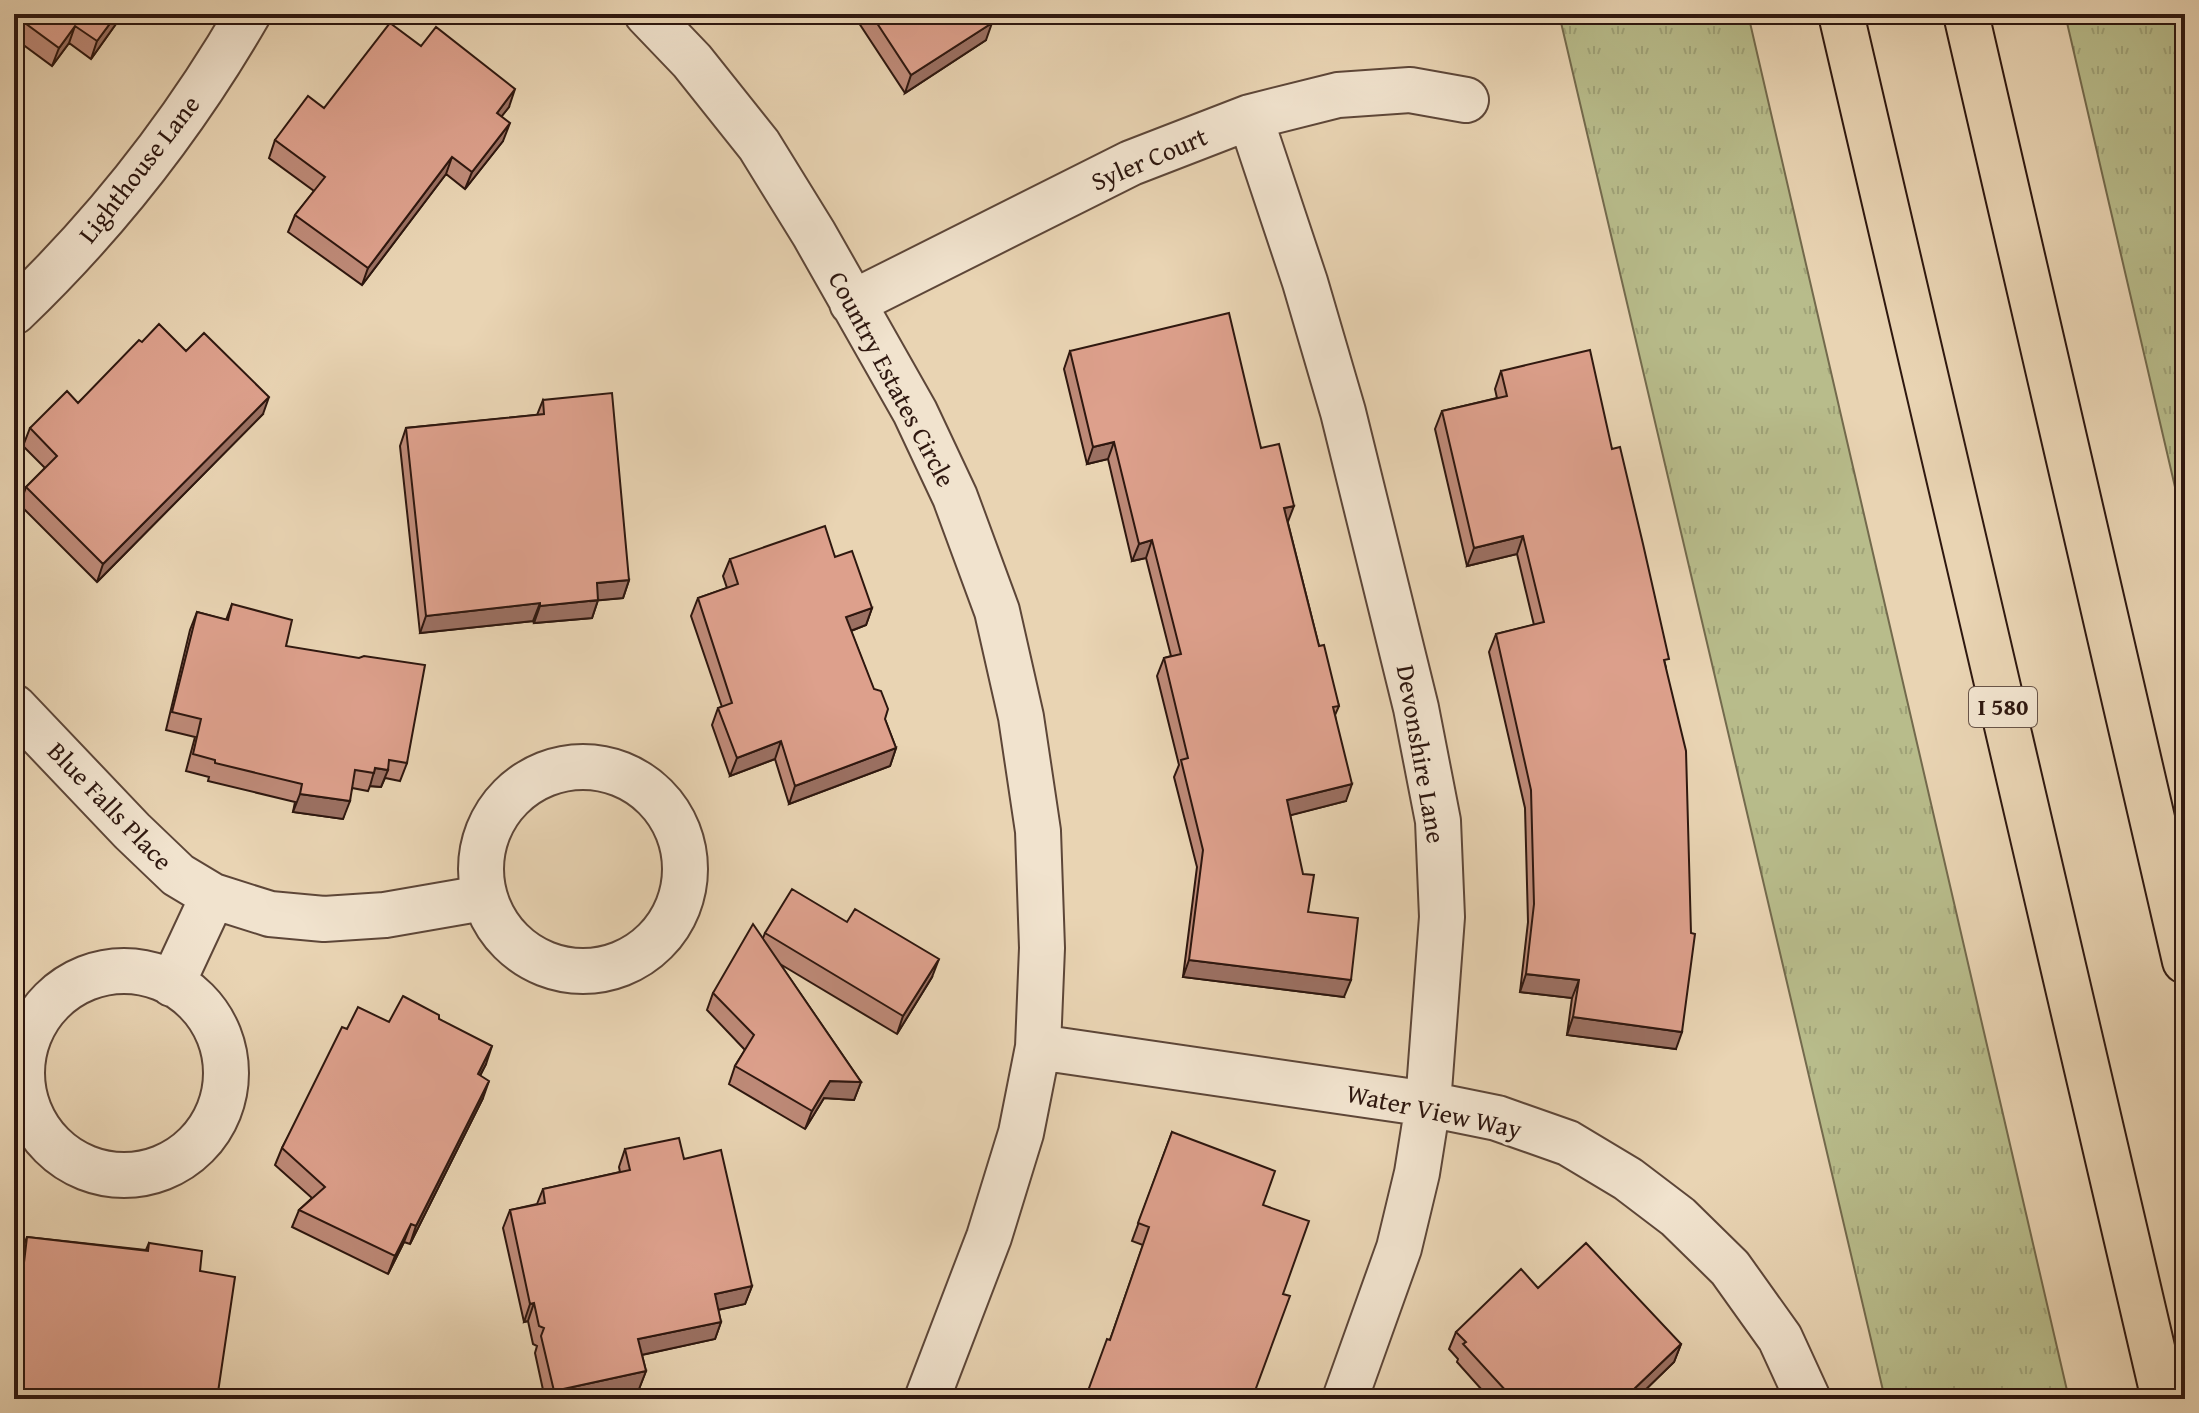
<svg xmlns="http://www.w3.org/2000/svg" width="2199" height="1413" viewBox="0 0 2199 1413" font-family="'Gentium Book Plus',serif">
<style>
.grass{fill:url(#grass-tufts);stroke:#736a4d;stroke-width:2}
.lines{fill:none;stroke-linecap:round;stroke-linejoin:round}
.minor-casing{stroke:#5d4638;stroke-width:48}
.motorway-casing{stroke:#2e170f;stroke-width:48}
.minor{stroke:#f1e3ce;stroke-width:44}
.motorway{stroke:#e9d4b3;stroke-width:44}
.wall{fill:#be8a78;stroke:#2e170f;stroke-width:2}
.shaded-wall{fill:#9b7062;stroke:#2e170f;stroke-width:2}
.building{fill:#dda08c;stroke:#2e170f;stroke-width:2}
.labels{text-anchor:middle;stroke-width:6;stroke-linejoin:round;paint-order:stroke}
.shield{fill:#f1e3ce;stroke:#685448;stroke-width:2}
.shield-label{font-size:24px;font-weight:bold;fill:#2e170f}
.street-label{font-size:26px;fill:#2e170f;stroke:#f1e3ce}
</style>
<defs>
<pattern id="grass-tufts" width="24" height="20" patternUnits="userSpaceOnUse" patternTransform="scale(2)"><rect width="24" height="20" fill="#b8bc8b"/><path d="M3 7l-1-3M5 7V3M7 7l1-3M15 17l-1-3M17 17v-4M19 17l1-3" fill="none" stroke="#9ea177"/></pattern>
</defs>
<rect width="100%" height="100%" fill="#e9d4b3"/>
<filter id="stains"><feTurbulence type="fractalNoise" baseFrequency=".0025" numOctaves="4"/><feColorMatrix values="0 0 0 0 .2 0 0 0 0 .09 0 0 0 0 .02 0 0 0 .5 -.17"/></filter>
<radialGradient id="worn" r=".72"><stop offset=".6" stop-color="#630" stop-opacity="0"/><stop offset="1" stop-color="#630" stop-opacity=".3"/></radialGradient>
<!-- grass -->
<path class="grass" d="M 1559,14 L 1748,14 L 2069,1399 L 1885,1399 Z
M 2065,14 L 2185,14 L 2185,530 Z"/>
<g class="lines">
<!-- minor casing -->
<g class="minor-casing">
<path id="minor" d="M 647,14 L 692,61 L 759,145 L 814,234 L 915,412 L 955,497 L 997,611 L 1021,717 L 1038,831 L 1042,948 L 1038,1047 L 1021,1133 L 989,1237 L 927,1399
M 1250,117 L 1305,282 L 1343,412 L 1416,708 L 1438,821 L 1442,917 L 1428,1104 L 1417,1173 L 1399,1248 L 1345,1399
M 852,303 L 1131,163 L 1250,117 L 1338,95 L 1410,90 L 1466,100
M 14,312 C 105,225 185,123 248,14
M 14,707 L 132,831 L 178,875 L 213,896 L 270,914 L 324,919 L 385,915 L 483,898
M481 869a102 102 0 1 1 204 0a102 102 0 1 1-204 0Z
M22 1073a102 102 0 1 1 204 0a102 102 0 1 1-204 0Z
M 172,984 L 213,896
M 1038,1047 L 1428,1104 L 1497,1118 L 1568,1143 L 1628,1179 L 1678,1217 L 1730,1268 L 1780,1338 L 1808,1399"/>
</g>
<!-- motorway casing -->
<g class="motorway-casing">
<path id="motorway" d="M 1841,14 L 2164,1399
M 1966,14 L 2185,961"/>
</g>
<!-- minor -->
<use href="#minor" class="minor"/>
<!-- motorway -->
<use href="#motorway" class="motorway"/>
</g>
<!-- wall -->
<path class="wall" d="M 14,14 L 123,14 L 91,59 L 69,43 L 52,66 L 14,38 Z
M 853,14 L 986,14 L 986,40 L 905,93 Z
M 421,46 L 509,107 L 501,117 L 503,141 L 465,189 L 446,174 L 362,285 L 288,232 L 295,215 L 314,191 L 269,158 L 275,140 Z
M 142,342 L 186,351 L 263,414 L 97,582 L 20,505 L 26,487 L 45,468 L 23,446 L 30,428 L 78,403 Z
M 1070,351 L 1261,448 L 1288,523 L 1319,646 L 1339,706 L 1335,715 L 1346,801 L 1290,815 L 1308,912 L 1344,997 L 1183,977 L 1197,867 L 1174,777 L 1179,765 L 1157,676 L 1164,658 L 1171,656 L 1146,558 L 1132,561 L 1108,459 L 1087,464 L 1064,369 Z
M 1501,371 L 1612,449 L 1666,668 L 1676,1049 L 1567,1035 L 1572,998 L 1520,992 L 1528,922 L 1525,808 L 1489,652 L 1496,634 L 1534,625 L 1517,554 L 1467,566 L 1435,429 L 1442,411 L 1497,398 L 1495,389 Z
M 543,400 L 629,580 L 623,598 L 598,600 L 592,618 L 534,623 L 533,621 L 420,633 L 400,446 L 406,428 L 537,415 Z
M 835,557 L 872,608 L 866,625 L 851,631 L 896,748 L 890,766 L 789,804 L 775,759 L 730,776 L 712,725 L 718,708 L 722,707 L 691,616 L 698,598 L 727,588 L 723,576 L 730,559 Z
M 232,604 L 286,646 L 407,763 L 400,781 L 385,778 L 381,787 L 370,786 L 368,791 L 352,788 L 343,819 L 293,812 L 295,802 L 208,781 L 209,777 L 186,771 L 195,737 L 166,730 L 190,630 L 197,612 L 226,620 Z
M 765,933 L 932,977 L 897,1034 L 780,964 L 861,1082 L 854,1100 L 824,1098 L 805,1129 L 729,1084 L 735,1066 L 745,1050 L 707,1010 L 713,993 L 763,938 Z
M 439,1019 L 486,1064 L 480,1076 L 483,1098 L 410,1244 L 404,1242 L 388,1274 L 292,1227 L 299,1210 L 312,1198 L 275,1165 L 282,1148 L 347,1029 L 389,1022 Z
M 1172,1132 L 1263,1205 L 1283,1294 L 1110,1340 L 1143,1245 L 1132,1241 Z
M 625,1149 L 684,1159 L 752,1286 L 745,1304 L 718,1310 L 721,1322 L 715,1339 L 642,1355 L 646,1371 L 639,1389 L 593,1399 L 545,1399 L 535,1353 L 537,1346 L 533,1344 L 528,1321 L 524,1322 L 503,1228 L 510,1210 L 537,1204 L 543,1189 L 620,1172 L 619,1167 Z
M 27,1237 L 146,1250 L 149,1243 L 200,1271 L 14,1399 L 14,1309 L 20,1255 Z
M 1538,1288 L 1681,1344 L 1674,1362 L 1640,1395 L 1644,1399 L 1490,1399 L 1457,1362 L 1458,1359 L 1449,1349 L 1456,1332 Z"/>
<!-- shaded-wall -->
<path class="shaded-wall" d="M 117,14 L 123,14 L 91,59 L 97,41 Z
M 992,23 L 986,40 L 905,93 L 911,75 Z
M 75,26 L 69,43 L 52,66 L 59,48 Z
M 515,89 L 509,107 L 490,131 L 497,113 Z
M 510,123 L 503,141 L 465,189 L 472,172 Z
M 452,157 L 446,174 L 362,285 L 368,268 Z
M 269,397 L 263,414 L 97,582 L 103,564 Z
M 1114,442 L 1108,459 L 1087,464 L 1093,447 Z
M 1294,506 L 1287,524 L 1284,508 Z
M 1523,536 L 1517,554 L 1467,566 L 1474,548 Z
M 1152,540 L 1146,558 L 1132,561 L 1139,544 Z
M 629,580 L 623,598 L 591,601 L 597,583 Z
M 598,600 L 592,618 L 534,623 L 540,606 Z
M 540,603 L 533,621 L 420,633 L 426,616 Z
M 872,608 L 866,625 L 840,635 L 846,617 Z
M 781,741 L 775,759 L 730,776 L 737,758 Z
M 896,748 L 890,766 L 789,804 L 795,786 Z
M 375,768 L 388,770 L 381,787 L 370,786 Z
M 1352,784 L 1346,801 L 1280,818 L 1287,800 Z
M 300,794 L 350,801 L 343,819 L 293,812 Z
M 939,959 L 932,977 L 897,1034 L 903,1016 Z
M 1189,960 L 1351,980 L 1344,997 L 1183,977 Z
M 1526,974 L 1579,980 L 1572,998 L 1520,992 Z
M 1573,1017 L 1682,1032 L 1676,1049 L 1567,1035 Z
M 492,1046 L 486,1064 L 471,1092 L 478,1074 Z
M 489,1081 L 483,1098 L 410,1244 L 416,1226 Z
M 830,1081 L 861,1082 L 854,1100 L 824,1098 L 805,1129 L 812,1111 Z
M 411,1224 L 404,1242 L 388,1274 L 395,1256 Z
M 752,1286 L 745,1304 L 708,1312 L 715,1294 Z
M 534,1303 L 528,1321 L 524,1322 L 530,1304 Z
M 721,1322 L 715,1339 L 632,1357 L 638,1339 Z
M 1681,1344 L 1674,1362 L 1636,1399 L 1634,1389 Z
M 646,1371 L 639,1389 L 593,1399 L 551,1399 L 554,1391 Z"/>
<!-- building -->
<path class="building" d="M 14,14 L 117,14 L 97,41 L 75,26 L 59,48 L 14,15 Z
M 871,14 L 986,14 L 992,23 L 911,75 Z
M 390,23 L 421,46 L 436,27 L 515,89 L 497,113 L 510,123 L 472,172 L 452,157 L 368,268 L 295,215 L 325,177 L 275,140 L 308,96 L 324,108 Z
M 1229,313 L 1261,448 L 1279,444 L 1294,506 L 1284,508 L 1319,646 L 1324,645 L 1339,706 L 1333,707 L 1352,784 L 1287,800 L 1303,874 L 1314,875 L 1308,912 L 1358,918 L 1351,980 L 1189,960 L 1203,850 L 1181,760 L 1188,758 L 1164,658 L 1181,654 L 1152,540 L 1139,544 L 1114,442 L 1093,447 L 1070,351 Z
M 159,324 L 186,351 L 204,333 L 269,397 L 103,564 L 26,487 L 57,456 L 30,428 L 67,391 L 78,403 L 139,340 L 142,342 Z
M 1590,350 L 1612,449 L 1620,447 L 1643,544 L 1669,659 L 1664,660 L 1686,751 L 1691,933 L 1695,934 L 1682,1032 L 1573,1017 L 1579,980 L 1526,974 L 1534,904 L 1531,790 L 1496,634 L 1544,622 L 1523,536 L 1474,548 L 1442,411 L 1507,396 L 1501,371 Z
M 612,393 L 629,580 L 597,583 L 598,600 L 540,606 L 540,603 L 426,616 L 406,428 L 544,414 L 543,400 Z
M 825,526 L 835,557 L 852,551 L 872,608 L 846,617 L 874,689 L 881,691 L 888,709 L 885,719 L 896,748 L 795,786 L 781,741 L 737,758 L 718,708 L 732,703 L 698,598 L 738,584 L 730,559 Z
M 232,604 L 292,620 L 286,646 L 359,658 L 364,656 L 425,665 L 407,763 L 389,760 L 388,770 L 375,768 L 374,773 L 355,770 L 350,801 L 300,794 L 302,784 L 215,763 L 215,760 L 193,754 L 201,719 L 172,712 L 197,612 L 228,620 Z
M 792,889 L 847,922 L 855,909 L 939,959 L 903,1016 L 765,933 Z
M 753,924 L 861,1082 L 830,1081 L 812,1111 L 735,1066 L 754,1035 L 713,993 Z
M 403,996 L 439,1015 L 439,1019 L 492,1046 L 478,1074 L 489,1081 L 416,1226 L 411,1224 L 395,1256 L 299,1210 L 325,1187 L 282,1148 L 342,1027 L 347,1029 L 358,1007 L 389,1022 Z
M 1172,1132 L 1275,1171 L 1263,1205 L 1309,1221 L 1283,1294 L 1290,1296 L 1252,1399 L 1085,1399 L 1107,1339 L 1110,1340 L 1149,1227 L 1138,1223 Z
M 679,1138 L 684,1159 L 721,1150 L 752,1286 L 715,1294 L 721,1322 L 638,1339 L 646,1371 L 554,1391 L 541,1336 L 544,1328 L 539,1326 L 534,1303 L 530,1304 L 510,1210 L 545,1203 L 543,1189 L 630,1170 L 625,1149 Z
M 27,1237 L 148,1251 L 149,1243 L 202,1251 L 200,1271 L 235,1277 L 217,1399 L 14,1399 L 14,1348 Z
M 1586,1243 L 1681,1344 L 1634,1389 L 1644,1399 L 1514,1399 L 1507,1392 L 1463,1344 L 1466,1342 L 1456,1332 L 1521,1269 L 1538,1288 Z"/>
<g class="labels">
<!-- shield labels -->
<rect class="shield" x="1969" y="687" width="68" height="40" rx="6"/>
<g class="shield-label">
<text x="2003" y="715">I 580</text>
</g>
<!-- street labels -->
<g class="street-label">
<text transform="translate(1149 159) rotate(-23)" y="9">Syler Court</text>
<text transform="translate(139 169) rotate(-52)" y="9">Lighthouse Lane</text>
<text transform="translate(892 379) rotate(62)" y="9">Country Estates Circle</text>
<text transform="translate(1421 754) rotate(80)" y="9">Devonshire Lane</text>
<text transform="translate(110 806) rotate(46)" y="9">Blue Falls Place</text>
<text transform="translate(1434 1111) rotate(12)" y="9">Water View Way</text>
</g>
</g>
<!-- margin -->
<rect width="2199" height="1413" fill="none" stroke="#e9d4b3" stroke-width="48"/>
<rect x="16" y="16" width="2167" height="1381" fill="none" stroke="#2e170f" stroke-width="4"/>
<rect x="24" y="24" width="2151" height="1365" fill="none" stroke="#2e170f" stroke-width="2"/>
<rect width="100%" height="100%" filter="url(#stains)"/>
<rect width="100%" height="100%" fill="url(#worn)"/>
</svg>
